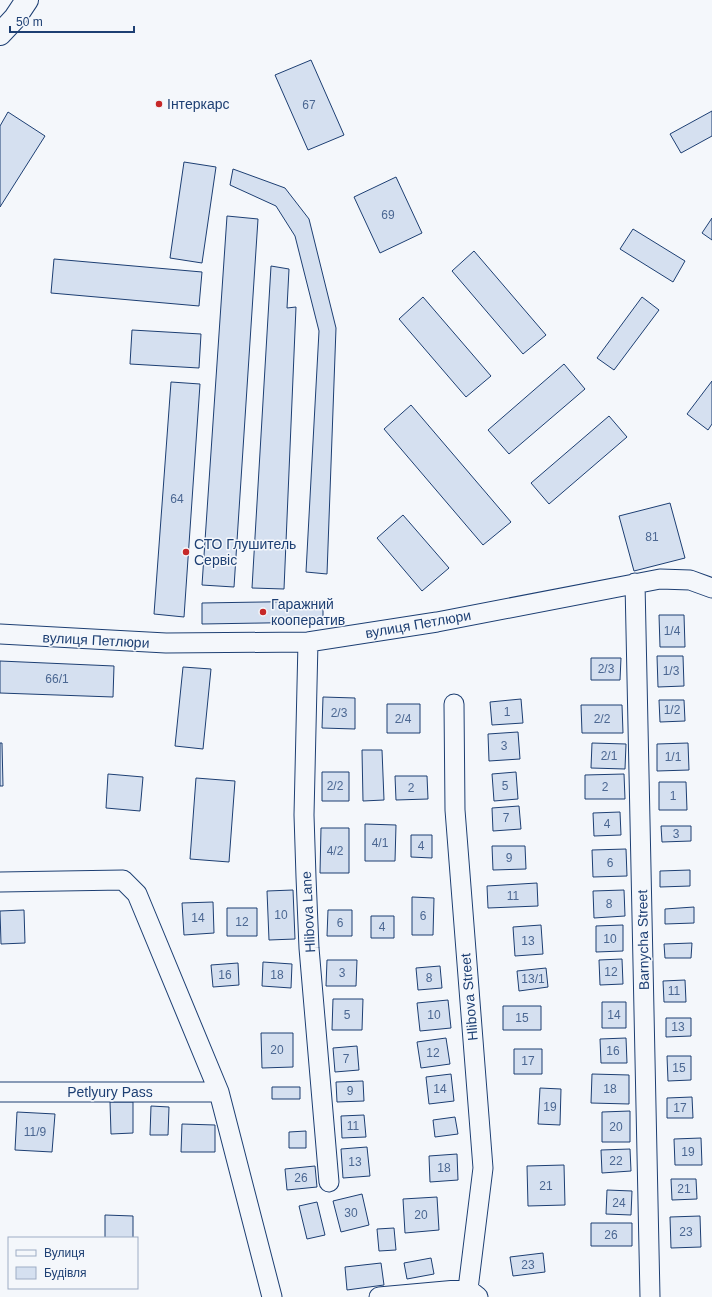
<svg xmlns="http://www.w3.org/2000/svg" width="712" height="1297" viewBox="0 0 712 1297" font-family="Helvetica,sans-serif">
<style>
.building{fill:#d5e0f0;stroke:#1d3f73}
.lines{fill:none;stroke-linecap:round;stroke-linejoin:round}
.minor-casing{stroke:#1d3f73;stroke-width:21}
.major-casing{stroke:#1d3f73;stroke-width:24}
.minor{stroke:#f4f7fb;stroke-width:19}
.major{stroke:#f4f7fb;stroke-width:22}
.poi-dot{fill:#c62828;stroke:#f4f7fb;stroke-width:1.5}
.labels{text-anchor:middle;stroke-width:3;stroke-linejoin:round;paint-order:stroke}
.number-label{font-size:12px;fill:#4b6792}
.poi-label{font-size:14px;fill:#1d3f73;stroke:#f4f7fb;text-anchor:start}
.street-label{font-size:14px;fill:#1d3f73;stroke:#f4f7fb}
</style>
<rect width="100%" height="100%" fill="#f4f7fb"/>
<!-- building -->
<path class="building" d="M 311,60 L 344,135 L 308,150 L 275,75 Z
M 712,111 L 712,136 L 681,153 L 670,134 Z
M 8,112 L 45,136 L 0,207 L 0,126 Z
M 184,162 L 216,167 L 202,263 L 170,258 Z
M 233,169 L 285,188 L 309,219 L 336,328 L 327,574 L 306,572 L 319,331 L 295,236 L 276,206 L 230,185 Z
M 396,177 L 422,233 L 380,253 L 354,197 Z
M 227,216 L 258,219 L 234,587 L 202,585 Z
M 712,218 L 712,240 L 702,233 Z
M 633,229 L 685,261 L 673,282 L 620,249 Z
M 474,251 L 546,335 L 523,354 L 452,271 Z
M 54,259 L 202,272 L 199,306 L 51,293 Z
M 271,266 L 289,269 L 287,308 L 296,307 L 284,589 L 252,588 Z
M 423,297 L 491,376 L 466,397 L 399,319 Z
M 642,297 L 659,310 L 614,370 L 597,358 Z
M 132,330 L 201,334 L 199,368 L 130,364 Z
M 564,364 L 585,389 L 509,454 L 488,430 Z
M 712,381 L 712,424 L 708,430 L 687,414 Z
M 171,382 L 200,384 L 184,617 L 154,614 Z
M 411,405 L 511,522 L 483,545 L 384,429 Z
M 609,416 L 627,437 L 549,504 L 531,483 Z
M 670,503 L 685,558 L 634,571 L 619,516 Z
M 403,515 L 449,568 L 422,591 L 377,538 Z
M 323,601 L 323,622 L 202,624 L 202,603 Z
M 659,615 L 684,615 L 685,647 L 660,647 Z
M 657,656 L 683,656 L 684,686 L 658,687 Z
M 591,658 L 621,658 L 620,680 L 591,680 Z
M 0,661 L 114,666 L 113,697 L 0,693 Z
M 183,667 L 211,669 L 203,749 L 175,746 Z
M 323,697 L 355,698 L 355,729 L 322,728 Z
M 521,699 L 523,723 L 492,725 L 490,702 Z
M 659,700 L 684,700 L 685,721 L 660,722 Z
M 387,704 L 420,704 L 420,733 L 387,733 Z
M 581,705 L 622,705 L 623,733 L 582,733 Z
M 518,732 L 520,759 L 489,761 L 488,734 Z
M 0,743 L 2,743 L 3,786 L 0,786 Z
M 592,743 L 626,744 L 625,769 L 591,768 Z
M 688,743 L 689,770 L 657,771 L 657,744 Z
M 362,750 L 382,750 L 384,800 L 363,801 Z
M 322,772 L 349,772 L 349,801 L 322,801 Z
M 516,772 L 518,799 L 494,801 L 492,774 Z
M 108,774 L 143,777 L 140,811 L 106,808 Z
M 624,774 L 625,799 L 585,799 L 585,775 Z
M 395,776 L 427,776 L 428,799 L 396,800 Z
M 196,778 L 235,781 L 229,862 L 190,859 Z
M 659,782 L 686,782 L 687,810 L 659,810 Z
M 519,806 L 521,829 L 493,831 L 492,808 Z
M 620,812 L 621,835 L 594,836 L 593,813 Z
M 365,824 L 396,825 L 395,861 L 365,861 Z
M 661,826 L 691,826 L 691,841 L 662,842 Z
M 321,828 L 349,828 L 349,873 L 320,873 Z
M 411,835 L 432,835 L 432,858 L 411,857 Z
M 492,846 L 525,846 L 526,869 L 493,870 Z
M 626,849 L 627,876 L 593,877 L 592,850 Z
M 690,870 L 690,886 L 660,887 L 660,871 Z
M 537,883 L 538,906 L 488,908 L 487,886 Z
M 293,890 L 295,939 L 269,940 L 267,891 Z
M 624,890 L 625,916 L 594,918 L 593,891 Z
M 412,897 L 434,898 L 433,935 L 412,935 Z
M 213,902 L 214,933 L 184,935 L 182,903 Z
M 694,907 L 694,923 L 665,924 L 665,909 Z
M 227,908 L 257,908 L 257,936 L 227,936 Z
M 24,910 L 25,943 L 1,944 L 0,911 Z
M 328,910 L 352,910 L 352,936 L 327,936 Z
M 371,916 L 394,916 L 394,938 L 371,938 Z
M 541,925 L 543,954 L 515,956 L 513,927 Z
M 623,925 L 623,951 L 596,952 L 596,926 Z
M 692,943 L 691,958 L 665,958 L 664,944 Z
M 622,959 L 623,984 L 600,985 L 599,960 Z
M 327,960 L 357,960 L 356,986 L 326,986 Z
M 263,962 L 292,964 L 291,988 L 262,986 Z
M 238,963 L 239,985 L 213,987 L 211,965 Z
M 440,966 L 442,988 L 418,990 L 416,968 Z
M 546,968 L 548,987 L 519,991 L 517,971 Z
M 685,980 L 686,1002 L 664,1002 L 663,981 Z
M 333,999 L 363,999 L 362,1030 L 332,1030 Z
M 448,1000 L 451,1028 L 420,1031 L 417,1003 Z
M 602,1002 L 626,1002 L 626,1028 L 602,1028 Z
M 503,1006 L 541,1006 L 541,1030 L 503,1030 Z
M 666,1018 L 691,1018 L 691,1036 L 666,1037 Z
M 261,1033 L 293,1033 L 293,1067 L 262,1068 Z
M 446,1038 L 450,1064 L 421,1068 L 417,1042 Z
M 626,1038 L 627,1063 L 601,1063 L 600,1039 Z
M 357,1046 L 359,1070 L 335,1072 L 333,1048 Z
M 514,1049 L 542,1049 L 542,1074 L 514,1074 Z
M 667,1056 L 691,1056 L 691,1080 L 668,1081 Z
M 451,1074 L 454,1101 L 429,1104 L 426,1077 Z
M 592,1074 L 629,1075 L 629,1104 L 591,1103 Z
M 363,1081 L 364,1101 L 337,1102 L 336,1082 Z
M 272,1087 L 300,1087 L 300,1099 L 272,1099 Z
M 540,1088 L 561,1089 L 560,1125 L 538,1124 Z
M 692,1097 L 693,1118 L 667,1118 L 667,1098 Z
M 110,1102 L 133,1102 L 133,1133 L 111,1134 Z
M 151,1106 L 169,1107 L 168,1135 L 150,1135 Z
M 630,1111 L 630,1142 L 602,1142 L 602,1112 Z
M 17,1112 L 55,1114 L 52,1152 L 15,1150 Z
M 364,1115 L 366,1137 L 342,1138 L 341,1116 Z
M 455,1117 L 458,1134 L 435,1137 L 433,1120 Z
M 182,1124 L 215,1125 L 215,1152 L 181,1152 Z
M 306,1131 L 306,1148 L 289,1148 L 289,1132 Z
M 701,1138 L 702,1165 L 675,1165 L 674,1139 Z
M 367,1147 L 370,1176 L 343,1178 L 341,1149 Z
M 630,1149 L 631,1171 L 602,1173 L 601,1150 Z
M 457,1154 L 458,1180 L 430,1182 L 429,1156 Z
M 564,1165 L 565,1205 L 528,1206 L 527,1166 Z
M 315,1166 L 317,1187 L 287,1190 L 285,1169 Z
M 671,1179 L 696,1179 L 697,1199 L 672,1200 Z
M 607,1190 L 632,1191 L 631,1215 L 606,1214 Z
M 362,1194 L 369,1225 L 341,1232 L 333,1201 Z
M 437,1197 L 439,1230 L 405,1233 L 403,1199 Z
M 317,1202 L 325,1235 L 307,1239 L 299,1206 Z
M 105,1215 L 133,1216 L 133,1238 L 105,1238 Z
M 700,1216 L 701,1247 L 671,1248 L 670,1217 Z
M 591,1223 L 632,1223 L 632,1246 L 591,1246 Z
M 394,1228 L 396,1250 L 379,1251 L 377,1229 Z
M 543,1253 L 545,1272 L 513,1276 L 510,1257 Z
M 431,1258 L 434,1274 L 407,1279 L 404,1263 Z
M 381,1263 L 384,1285 L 347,1290 L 345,1267 Z"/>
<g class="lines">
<!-- minor casing -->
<g class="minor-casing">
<path id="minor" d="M 635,583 L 650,1297
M 0,634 L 166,643 L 308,642 L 437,622 L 660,579 L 690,580 L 712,588
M 308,642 L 304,815 L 306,877 L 309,948 L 329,1182
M 454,704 L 455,810 L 483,1168 L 468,1289
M 0,882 L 123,880 L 137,894 L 219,1092 L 272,1297
M 0,1092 L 219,1092
M 379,1297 L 468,1289 L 478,1297"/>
</g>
<!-- major casing -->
<g class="major-casing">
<path id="major" d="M 0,34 L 15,18 L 27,0"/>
</g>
<!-- minor -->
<use href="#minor" class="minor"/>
<!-- major -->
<use href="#major" class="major"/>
</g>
<!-- markers -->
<g class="poi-dot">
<circle cx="159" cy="104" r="4"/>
<circle cx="186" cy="552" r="4"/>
<circle cx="263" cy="612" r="4"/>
</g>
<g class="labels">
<!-- number labels -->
<g class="number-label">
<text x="309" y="109">67</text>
<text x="388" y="219">69</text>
<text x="177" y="503">64</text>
<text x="652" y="541">81</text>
<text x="672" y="635">1/4</text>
<text x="606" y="673">2/3</text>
<text x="671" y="675">1/3</text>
<text x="57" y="683">66/1</text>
<text x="672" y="714">1/2</text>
<text x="507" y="716">1</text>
<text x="339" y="717">2/3</text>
<text x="403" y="723">2/4</text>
<text x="602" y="723">2/2</text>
<text x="504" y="750">3</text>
<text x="609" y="760">2/1</text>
<text x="673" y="761">1/1</text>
<text x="335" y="790">2/2</text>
<text x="505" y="790">5</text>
<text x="605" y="791">2</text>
<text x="411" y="792">2</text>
<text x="673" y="800">1</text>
<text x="506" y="822">7</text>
<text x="607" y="828">4</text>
<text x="676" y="838">3</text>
<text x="380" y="847">4/1</text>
<text x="421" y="850">4</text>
<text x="335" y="855">4/2</text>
<text x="509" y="862">9</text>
<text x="610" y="867">6</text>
<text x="513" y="900">11</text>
<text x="609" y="908">8</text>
<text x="281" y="919">10</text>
<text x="423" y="920">6</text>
<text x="198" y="922">14</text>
<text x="242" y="926">12</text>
<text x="340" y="927">6</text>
<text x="382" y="931">4</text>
<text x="610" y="943">10</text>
<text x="528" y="945">13</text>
<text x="611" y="976">12</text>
<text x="342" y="977">3</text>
<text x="225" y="979">16</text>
<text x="277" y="979">18</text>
<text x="429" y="982">8</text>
<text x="533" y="983">13/1</text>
<text x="674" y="995">11</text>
<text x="347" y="1019">5</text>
<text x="434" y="1019">10</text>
<text x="614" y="1019">14</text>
<text x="522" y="1022">15</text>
<text x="678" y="1031">13</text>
<text x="277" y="1054">20</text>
<text x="613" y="1055">16</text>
<text x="433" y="1057">12</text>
<text x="346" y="1063">7</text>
<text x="528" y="1065">17</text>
<text x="679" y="1072">15</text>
<text x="440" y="1093">14</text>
<text x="610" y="1093">18</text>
<text x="350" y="1095">9</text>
<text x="550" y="1111">19</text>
<text x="680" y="1112">17</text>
<text x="353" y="1130">11</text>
<text x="616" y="1131">20</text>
<text x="35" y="1136">11/9</text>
<text x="688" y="1156">19</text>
<text x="616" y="1165">22</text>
<text x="355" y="1166">13</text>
<text x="444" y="1172">18</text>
<text x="301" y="1182">26</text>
<text x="546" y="1190">21</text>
<text x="684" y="1193">21</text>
<text x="619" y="1207">24</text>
<text x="351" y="1217">30</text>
<text x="421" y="1219">20</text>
<text x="686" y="1236">23</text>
<text x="611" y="1239">26</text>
<text x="528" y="1269">23</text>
</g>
<!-- poi labels -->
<g class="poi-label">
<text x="167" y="109">Інтеркарс</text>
<text x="194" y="549">СТО Глушитель<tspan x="194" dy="16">Сервіс</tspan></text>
<text x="271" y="609">Гаражний<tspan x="271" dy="16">кооператив</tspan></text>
</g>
<!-- street labels -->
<g class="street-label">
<text transform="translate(418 624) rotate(-10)" y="5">вулиця Петлюри</text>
<text transform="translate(96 640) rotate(3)" y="5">вулиця Петлюри</text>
<text transform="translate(308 912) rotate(-93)" y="5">Hlibova Lane</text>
<text transform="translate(643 940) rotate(-91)" y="5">Barnycha Street</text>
<text transform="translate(469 997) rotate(-95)" y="5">Hlibova Street</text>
<text x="110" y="1097">Petlyury Pass</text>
</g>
</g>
<!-- legend -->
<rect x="8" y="1237" width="130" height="52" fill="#f4f7fb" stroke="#9eadc5"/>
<rect x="16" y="1250" width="20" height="6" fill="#f4f7fb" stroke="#9eadc5"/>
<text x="44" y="1257" font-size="12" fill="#1d3f73">Вулиця</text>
<rect x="16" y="1267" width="20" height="12" fill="#d5e0f0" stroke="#9eadc5"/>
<text x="44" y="1277" font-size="12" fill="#1d3f73">Будівля</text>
<!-- scale -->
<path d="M10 26v6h124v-6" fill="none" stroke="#1d3f73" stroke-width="2"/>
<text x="16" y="26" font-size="12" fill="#1d3f73" stroke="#f4f7fb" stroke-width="3" paint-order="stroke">50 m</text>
</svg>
